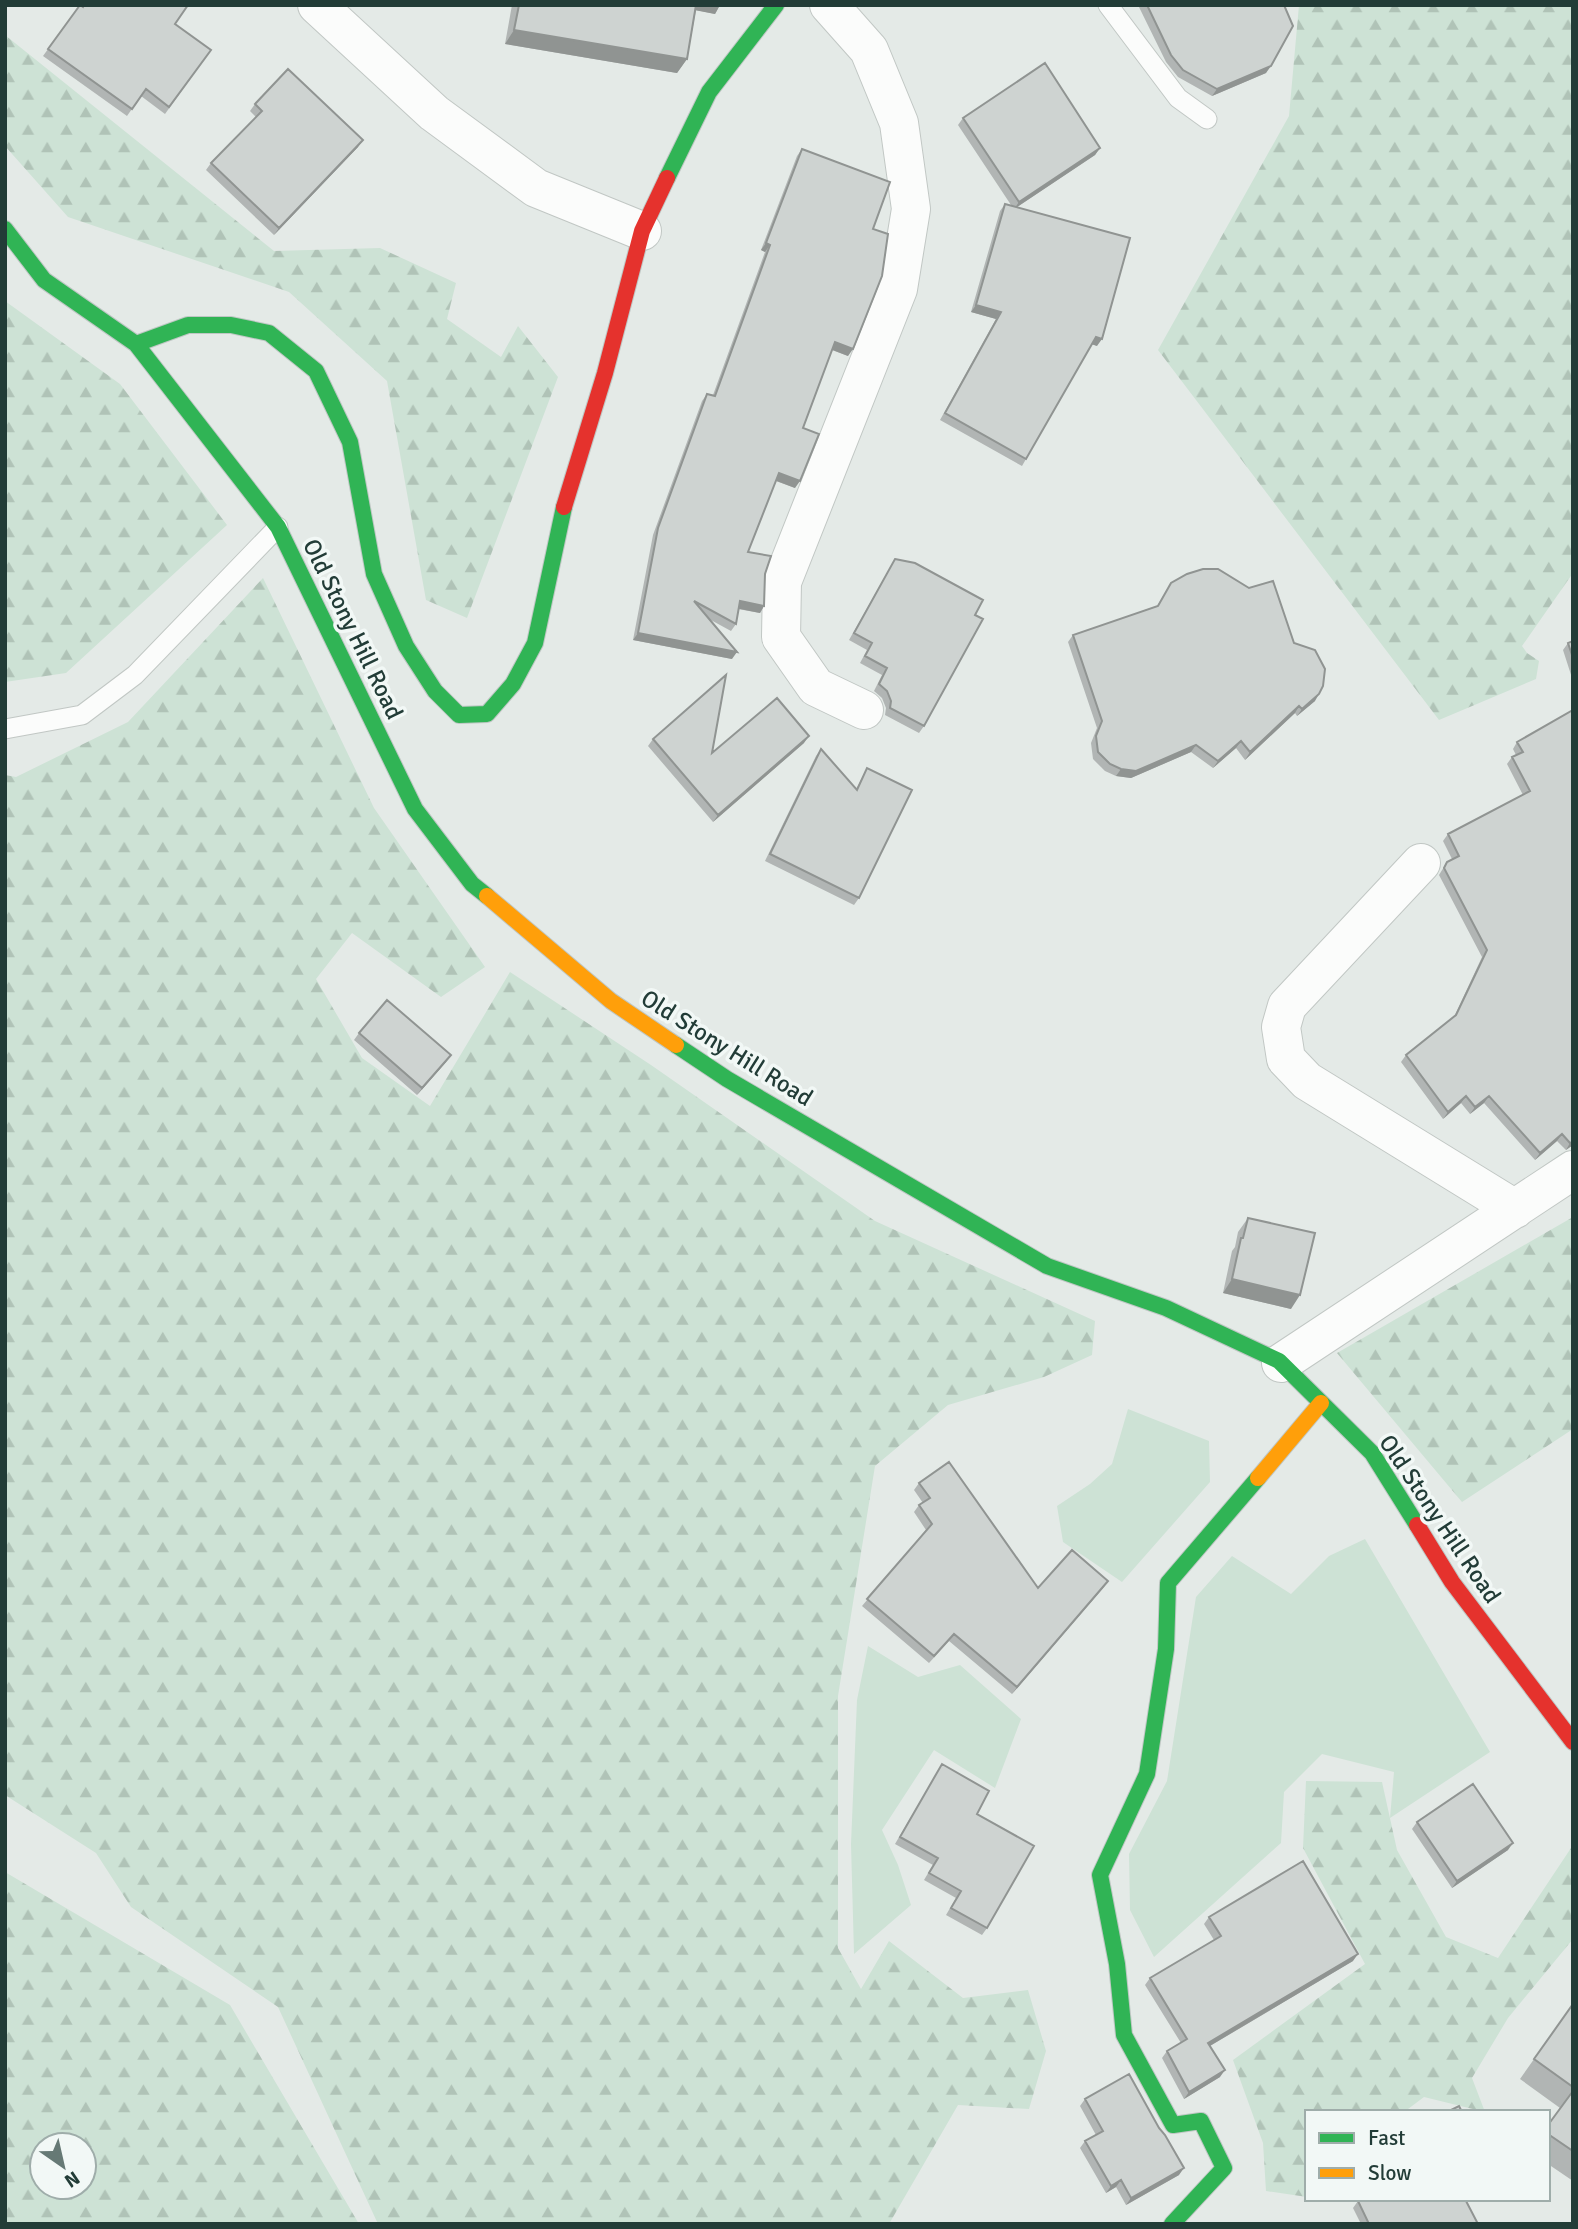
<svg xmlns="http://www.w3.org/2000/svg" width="1578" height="2229" viewBox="0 0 1578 2229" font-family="Signika,sans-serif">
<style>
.green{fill:#cde2d5}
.forest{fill:url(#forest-firs);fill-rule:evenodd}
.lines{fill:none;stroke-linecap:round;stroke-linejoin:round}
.lane-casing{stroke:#c1c7c4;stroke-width:21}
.street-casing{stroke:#c1c7c4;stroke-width:40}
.fast-casing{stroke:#bfc7c4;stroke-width:18}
.slow-casing{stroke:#bfc7c4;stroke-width:18}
.jam-casing{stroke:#bfc7c4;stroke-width:18}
.lane{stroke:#fbfcfb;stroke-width:19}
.street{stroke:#fbfcfb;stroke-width:38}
.fast{stroke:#30b455;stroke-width:16}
.slow{stroke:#ff9f0a;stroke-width:16}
.jam{stroke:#e5322d;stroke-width:16}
.wall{fill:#b1b5b4}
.shaded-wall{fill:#909492}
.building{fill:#ced3d1;stroke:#909492;stroke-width:2}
.labels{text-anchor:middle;stroke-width:7;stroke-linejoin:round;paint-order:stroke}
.street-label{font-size:24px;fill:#223c37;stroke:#f2f8f6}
</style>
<defs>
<pattern id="forest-firs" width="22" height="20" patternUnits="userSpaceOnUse" patternTransform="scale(1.75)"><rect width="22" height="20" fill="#cde2d5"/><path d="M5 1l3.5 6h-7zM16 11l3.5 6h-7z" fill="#b0c3b7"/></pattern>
</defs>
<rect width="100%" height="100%" fill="#e4eae7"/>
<!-- green -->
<path class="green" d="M 1128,1409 L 1209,1441 L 1210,1482 L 1122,1582 L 1063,1542 L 1057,1506 L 1090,1484 L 1112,1464 Z
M 1365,1539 L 1490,1752 L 1390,1818 L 1394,1772 L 1322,1754 L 1284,1792 L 1281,1843 L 1154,1957 L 1130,1910 L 1129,1854 L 1167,1781 L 1196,1597 L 1232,1556 L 1291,1594 L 1329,1556 Z
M 868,1646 L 918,1677 L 960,1665 L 1021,1719 L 995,1788 L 934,1750 L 882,1830 L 898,1865 L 911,1905 L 854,1954 L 851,1844 L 857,1700 Z"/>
<!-- forest -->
<path class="forest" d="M 1299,5 L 1573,5 L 1573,573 L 1522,646 L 1527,653 L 1539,661 L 1536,679 L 1439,720 L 1158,350 L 1289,116 Z
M 5,35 L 274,251 L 380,248 L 456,283 L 447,319 L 501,357 L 518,326 L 558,377 L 467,618 L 426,600 L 387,381 L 289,292 L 68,217 L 5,146 Z
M 5,301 L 120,384 L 227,525 L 66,673 L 5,682 Z
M 263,578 L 374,808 L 485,967 L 441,997 L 352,933 L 316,979 L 362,1058 L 430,1106 L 510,972 L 651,1065 L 875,1221 L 1095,1321 L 1092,1355 L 1044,1377 L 948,1405 L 875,1466 L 838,1696 L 838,1948 L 861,1989 L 889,1941 L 963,1998 L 1028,1990 L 1046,2051 L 1029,2109 L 958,2105 L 889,2224 L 378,2224 L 278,2007 L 131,1907 L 96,1853 L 5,1795 L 5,775 L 16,777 L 128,722 Z
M 1573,1217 L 1573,1429 L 1462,1502 L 1337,1353 Z
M 1306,1781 L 1382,1782 L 1397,1850 L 1446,1937 L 1498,1958 L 1573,1845 L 1573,1939 L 1508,2018 L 1472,2078 L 1485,2112 L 1424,2097 L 1404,2112 L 1307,2112 L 1307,2197 L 1266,2191 L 1263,2143 L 1233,2060 L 1365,1964 L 1303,1848 Z
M 5,1872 L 230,2005 L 359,2224 L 5,2224 ZM 84,2145 L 84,2187 L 42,2187 L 42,2145 Z"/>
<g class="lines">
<!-- lane casing -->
<g class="lane-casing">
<path id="lane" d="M 1108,5 L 1178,98 L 1207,119
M 5,729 L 82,715 L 135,675 L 278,527"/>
</g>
<!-- street casing -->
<g class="street-casing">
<path id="street" d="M 317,5 L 434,113 L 536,188 L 642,231
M 829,5 L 869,50 L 899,123 L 911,209 L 898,289 L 782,582 L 781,637 L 816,687 L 864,710
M 1421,863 L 1287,1006 L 1281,1027 L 1286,1059 L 1307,1081 L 1515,1209
M 1281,1363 L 1573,1170"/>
</g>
<!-- fast casing -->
<g class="fast-casing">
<path id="fast" d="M 667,178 L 709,92 L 776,5
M 5,229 L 44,280 L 136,344 L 278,527 L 415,809 L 472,884 L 487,896
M 136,344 L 188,325 L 231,325 L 269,333 L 316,371 L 350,442 L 374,574 L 406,646 L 435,691 L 459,715 L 487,714 L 513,684 L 535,643 L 564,507
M 676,1045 L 727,1079 L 1047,1266 L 1166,1308 L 1279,1361 L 1372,1453 L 1417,1525
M 1172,2224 L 1224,2168 L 1201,2121 L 1173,2125 L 1124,2035 L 1117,1964 L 1100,1875 L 1147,1774 L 1166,1649 L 1168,1583 L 1258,1478"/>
</g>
<!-- slow casing -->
<g class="slow-casing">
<path id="slow" d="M 487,896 L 611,1001 L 676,1045
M 1258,1478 L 1321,1403"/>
</g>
<!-- jam casing -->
<g class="jam-casing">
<path id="jam" d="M 564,507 L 605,373 L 642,231 L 667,178
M 1417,1525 L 1452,1582 L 1573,1742"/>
</g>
<!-- lane -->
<use href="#lane" class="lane"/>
<!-- street -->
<use href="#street" class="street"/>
<!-- fast -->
<use href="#fast" class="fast"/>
<!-- slow -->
<use href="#slow" class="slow"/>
<!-- jam -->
<use href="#jam" class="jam"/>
</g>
<!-- wall -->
<path class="wall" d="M 80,5 L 83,7 L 175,24 L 211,50 L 165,114 L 141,96 L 127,116 L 43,56 Z
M 512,5 L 720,5 L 715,14 L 696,10 L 687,59 L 677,73 L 505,44 Z
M 1138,5 L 1284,5 L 1266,73 L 1212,96 L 1178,77 L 1166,62 Z
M 255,104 L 358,147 L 274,235 L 206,170 L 211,163 L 256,117 L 250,111 Z
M 963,118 L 1100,148 L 1095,155 L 1017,207 L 1097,346 L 1092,344 L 1022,466 L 940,420 L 996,319 L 971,312 L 1000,211 L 1005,204 L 1011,205 L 958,125 Z
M 802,149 L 873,229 L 848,356 L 832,350 L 803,428 L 795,488 L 776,481 L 748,552 L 765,574 L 764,606 L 760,613 L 738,609 L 736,624 L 731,631 L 709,619 L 732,659 L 633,640 L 653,535 L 702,401 L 707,394 L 713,395 L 765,252 L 761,250 L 797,156 Z
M 895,559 L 975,615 L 924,726 L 919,733 L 885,715 L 886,708 L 882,698 L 874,691 L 882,675 L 860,663 L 867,650 L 849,640 Z
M 1171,583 L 1315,701 L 1297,716 L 1295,713 L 1245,760 L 1236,748 L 1213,768 L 1191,752 L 1131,778 L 1116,776 L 1105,771 L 1093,759 L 1091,743 L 1097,728 L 1068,642 L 1073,635 L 1157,606 Z
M 1573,641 L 1573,681 L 1563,650 L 1568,643 Z
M 1573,710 L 1573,1145 L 1566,1150 L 1557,1141 L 1535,1160 L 1484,1103 L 1470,1114 L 1461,1103 L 1443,1119 L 1401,1062 L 1406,1055 L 1454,1017 L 1482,957 L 1439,875 L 1447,862 L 1452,859 L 1443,841 L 1448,834 L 1523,795 L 1507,764 L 1512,757 L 1516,755 L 1513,749 L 1517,742 Z
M 653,739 L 712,753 L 804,743 L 713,822 L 648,746 Z
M 821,749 L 856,789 L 867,768 L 859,898 L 854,905 L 765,861 L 816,756 Z
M 359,1033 L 446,1062 L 417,1095 L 354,1040 Z
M 1248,1218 L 1291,1309 L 1223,1293 L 1232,1251 L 1235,1247 L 1238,1232 Z
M 919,1483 L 1038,1588 L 1108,1581 L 1012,1694 L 949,1641 L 929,1663 L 862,1606 L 926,1530 L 914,1512 L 919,1505 L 923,1503 L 914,1490 Z
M 942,1764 L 977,1814 L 987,1928 L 982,1935 L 946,1915 L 956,1898 L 924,1880 L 933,1865 L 895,1844 Z
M 1417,1822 L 1508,1850 L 1452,1888 L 1412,1829 Z
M 1209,1917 L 1353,1961 L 1210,2046 L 1220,2077 L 1184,2099 L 1162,2058 L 1167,2051 L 1181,2043 L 1145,1985 L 1150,1978 L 1214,1940 L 1204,1924 Z
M 1573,2004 L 1573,2181 L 1548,2164 L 1548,2125 L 1560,2108 L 1520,2079 Z
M 1085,2099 L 1179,2175 L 1126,2205 L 1116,2187 L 1106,2193 L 1080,2148 L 1085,2141 L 1096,2135 L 1080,2106 Z
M 1358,2201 L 1478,2224 L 1361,2224 L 1353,2208 Z"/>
<!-- shaded-wall -->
<path class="shaded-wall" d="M 691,5 L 720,5 L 715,14 L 689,9 Z
M 514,30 L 687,59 L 677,73 L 505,44 Z
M 1271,66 L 1266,73 L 1212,96 L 1217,89 Z
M 363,140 L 358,147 L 274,235 L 279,228 Z
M 1100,148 L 1095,155 L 1014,209 L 1019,202 Z
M 766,243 L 770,245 L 765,252 L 761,250 Z
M 976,305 L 1001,312 L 996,319 L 971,312 Z
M 1096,337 L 1102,339 L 1097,346 L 1091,344 Z
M 835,342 L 853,349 L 848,356 L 830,349 Z
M 779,473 L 800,481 L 795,488 L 774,480 Z
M 740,601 L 764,606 L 760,613 L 735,608 Z
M 638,633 L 737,652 L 732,659 L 633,640 Z
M 1319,694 L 1315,701 L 1297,716 L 1302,709 Z
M 1299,706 L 1295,713 L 1245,760 L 1250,752 Z
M 809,736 L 804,743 L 713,822 L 718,815 Z
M 1241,741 L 1236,748 L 1213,768 L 1218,761 Z
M 1196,745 L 1191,752 L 1131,778 L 1116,776 L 1121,769 Z
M 451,1055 L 446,1062 L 417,1095 L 422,1088 Z
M 1466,1096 L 1461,1103 L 1443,1119 L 1448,1112 Z
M 1489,1096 L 1484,1103 L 1470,1114 L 1475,1107 Z
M 1562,1134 L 1557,1141 L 1535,1160 L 1540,1153 Z
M 1573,1142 L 1573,1145 L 1566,1150 L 1570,1143 Z
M 1232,1279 L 1300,1295 L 1291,1309 L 1223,1293 Z
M 1108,1581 L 1103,1588 L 1012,1694 L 1017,1687 Z
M 1513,1843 L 1508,1850 L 1452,1888 L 1457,1881 Z
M 1358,1954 L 1353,1961 L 1203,2050 L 1208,2043 Z
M 1225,2070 L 1220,2077 L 1184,2099 L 1189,2092 Z
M 1184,2168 L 1179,2175 L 1126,2205 L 1131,2198 Z
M 1121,2180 L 1116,2187 L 1106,2193 L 1111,2186 Z"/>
<!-- building -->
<path class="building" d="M 80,5 L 83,7 L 84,5 L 188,5 L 175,24 L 211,50 L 169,107 L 146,89 L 132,109 L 48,49 Z
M 519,5 L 696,5 L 687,59 L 514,30 Z
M 1147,5 L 1284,5 L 1293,26 L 1271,66 L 1217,89 L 1183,70 L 1171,55 Z
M 1045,63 L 1100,148 L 1019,202 L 963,118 Z
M 288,69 L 363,140 L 279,228 L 211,163 L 262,111 L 255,104 Z
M 802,149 L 890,182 L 873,229 L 888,234 L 882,276 L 853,349 L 835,342 L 803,428 L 819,434 L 800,481 L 779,473 L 748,552 L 771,556 L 765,574 L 764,606 L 740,601 L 736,624 L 694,601 L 737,652 L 638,633 L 658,528 L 707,394 L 715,396 L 770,245 L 766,243 Z
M 1005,204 L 1130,238 L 1102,339 L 1096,337 L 1026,459 L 945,413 L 1001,312 L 976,305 Z
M 895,559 L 915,563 L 983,600 L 975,615 L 983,619 L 924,726 L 890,708 L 891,701 L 887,691 L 879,684 L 887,668 L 865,656 L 872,643 L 854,633 Z
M 1203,569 L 1218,569 L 1249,588 L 1273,581 L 1294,643 L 1315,650 L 1325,669 L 1323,686 L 1319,694 L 1302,709 L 1299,706 L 1250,752 L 1241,741 L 1218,761 L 1196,745 L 1136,771 L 1121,769 L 1110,764 L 1098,752 L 1096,736 L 1102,721 L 1073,635 L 1158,606 L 1171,583 L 1187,574 Z
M 1573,641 L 1573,658 L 1568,643 Z
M 726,675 L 712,753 L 777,698 L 809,736 L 718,815 L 653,739 Z
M 1573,710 L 1573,1142 L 1570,1143 L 1562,1134 L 1540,1153 L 1489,1096 L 1475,1107 L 1466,1096 L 1448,1112 L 1406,1055 L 1456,1015 L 1487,950 L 1444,868 L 1447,862 L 1459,856 L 1448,834 L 1530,791 L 1512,757 L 1523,752 L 1517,742 Z
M 821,749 L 857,790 L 867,768 L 912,790 L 859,898 L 770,854 Z
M 387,1000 L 451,1055 L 422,1088 L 359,1033 Z
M 1248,1218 L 1315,1233 L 1300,1295 L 1232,1279 L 1241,1238 L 1243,1238 Z
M 949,1462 L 1038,1588 L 1072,1550 L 1108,1581 L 1017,1687 L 954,1634 L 934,1656 L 867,1599 L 932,1524 L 919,1505 L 930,1498 L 919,1483 Z
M 942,1764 L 989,1791 L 977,1814 L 1034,1846 L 987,1928 L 951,1908 L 961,1891 L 929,1873 L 938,1858 L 900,1837 Z
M 1473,1784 L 1513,1843 L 1457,1881 L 1417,1822 Z
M 1303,1861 L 1358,1954 L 1208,2043 L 1225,2070 L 1189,2092 L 1167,2051 L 1187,2039 L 1150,1978 L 1221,1936 L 1209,1917 Z
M 1573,2004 L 1573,2087 L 1534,2059 Z
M 1129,2074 L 1159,2128 L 1165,2135 L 1184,2168 L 1131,2198 L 1121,2180 L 1111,2186 L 1085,2141 L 1103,2131 L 1085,2099 Z
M 1573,2091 L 1573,2151 L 1548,2134 L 1548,2125 Z
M 1459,2106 L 1462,2112 L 1447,2112 Z
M 1360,2199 L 1465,2199 L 1478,2224 L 1369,2224 L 1358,2201 Z"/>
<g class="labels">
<!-- street labels -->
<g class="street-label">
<text transform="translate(353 629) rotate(64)" y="8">Old Stony Hill Road</text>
<text transform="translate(727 1048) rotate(32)" y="8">Old Stony Hill Road</text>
<text transform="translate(1440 1519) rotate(56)" y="8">Old Stony Hill Road</text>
</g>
</g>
<!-- border -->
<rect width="1578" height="2229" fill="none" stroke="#223c37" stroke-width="14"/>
<!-- legend -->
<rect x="1305" y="2110" width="245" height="91" fill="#f2f8f6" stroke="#9fadaa" stroke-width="2"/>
<rect x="1319" y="2133" width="35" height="10" fill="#30b455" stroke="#9fadaa" stroke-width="2"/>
<text x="1368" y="2145" font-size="21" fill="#223c37">Fast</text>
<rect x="1319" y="2168" width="35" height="10" fill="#ff9f0a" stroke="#9fadaa" stroke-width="2"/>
<text x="1368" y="2180" font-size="21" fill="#223c37">Slow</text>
<!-- north arrow -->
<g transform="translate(63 2166) rotate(146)"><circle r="33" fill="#f2f8f6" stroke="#9fadaa" stroke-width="2"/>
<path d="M0-5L12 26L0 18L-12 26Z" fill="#667975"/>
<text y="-10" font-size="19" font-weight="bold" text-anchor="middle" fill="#223c37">N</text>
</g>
</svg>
